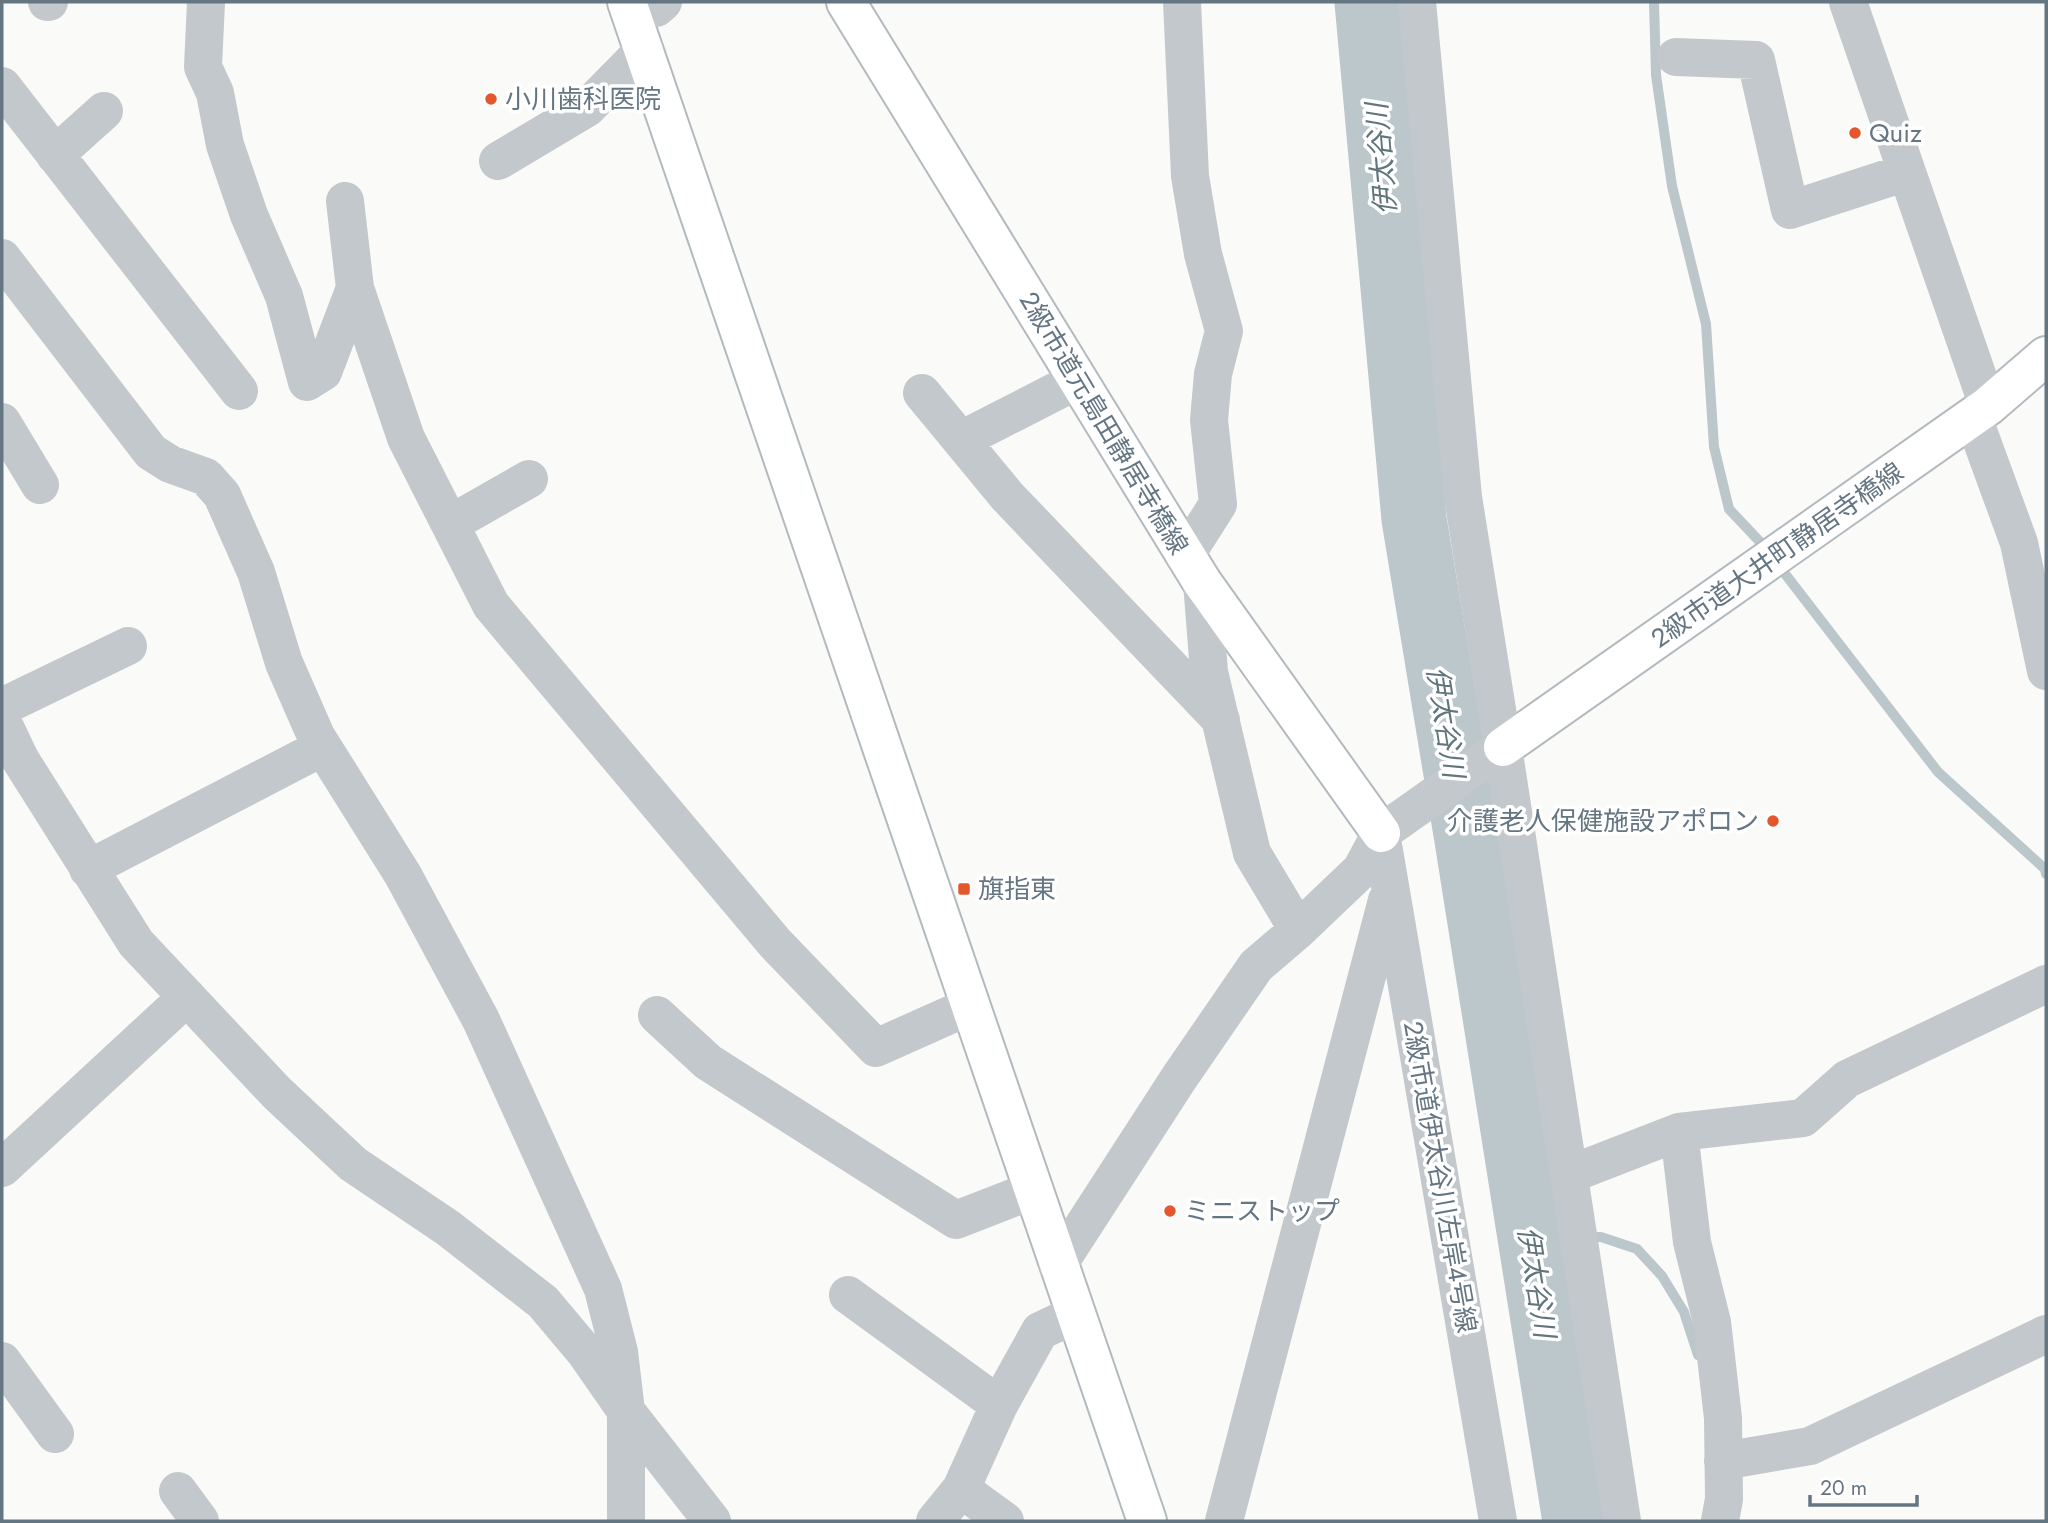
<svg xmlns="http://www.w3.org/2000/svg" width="2048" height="1523" viewBox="0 0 2048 1523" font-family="Jost,'Noto Sans JP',sans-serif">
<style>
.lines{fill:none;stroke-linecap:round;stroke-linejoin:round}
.stream{stroke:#bbc7cb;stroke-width:10}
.river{stroke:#bbc7cb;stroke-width:65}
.secondary-casing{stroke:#b3babf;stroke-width:42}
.street{stroke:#c3c8cc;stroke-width:38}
.secondary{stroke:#fff;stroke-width:38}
.poi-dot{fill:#e4572e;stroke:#fff;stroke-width:2.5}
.labels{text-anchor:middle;stroke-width:7;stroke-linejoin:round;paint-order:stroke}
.poi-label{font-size:26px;fill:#657683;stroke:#fff;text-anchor:start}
.street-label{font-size:26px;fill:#657683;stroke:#fff}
.water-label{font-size:28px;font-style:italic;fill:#60757c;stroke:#fff}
</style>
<rect width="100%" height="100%" fill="#fafaf8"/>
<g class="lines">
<!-- stream -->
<path class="stream" d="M 1654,2 L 1656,75 L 1672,186 L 1706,324 L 1714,447 L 1729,509 L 1762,544 L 1938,772 L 2045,869 L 2046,874
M 1530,1237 L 1570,1237
M 1586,1237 L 1601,1237 L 1637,1249 L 1662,1276 L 1684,1312 L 1698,1355"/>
<!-- river -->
<path class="river" d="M 1367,2 L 1414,519 L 1467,840 L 1575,1521"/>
<!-- secondary casing -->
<g class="secondary-casing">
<path id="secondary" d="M 627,2 L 1147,1521
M 846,2 L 1202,582 L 1381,833
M 1503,747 L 1988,406 L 2046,356"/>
</g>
<!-- street -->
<path class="street" d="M 47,2 L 49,2
M 206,2 L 203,67 L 215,93 L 225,145 L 249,215 L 284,296 L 307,382 L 323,372 L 355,288
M 1182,2 L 1190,176 L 1203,254 L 1224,331 L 1213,374 L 1209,420 L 1218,504 L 1185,556
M 1417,2 L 1463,497 L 1503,747 L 1622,1521
M 1848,2 L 1988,406
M 656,8 L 663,2
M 1676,57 L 1756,60 L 1790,210 L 1907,172
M 2,86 L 239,391
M 55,155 L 104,111
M 498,161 L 587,108 L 644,50
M 345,201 L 355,288 L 406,438 L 491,605 L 775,943 L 876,1048 L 970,1006
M 2,258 L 151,452 L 170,464 L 206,477 L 222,495 L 256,572 L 284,663 L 316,736 L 403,875 L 481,1020 L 603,1289 L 619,1352 L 626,1411 L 626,1521
M 922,393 L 1007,496 L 1221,720
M 1973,417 L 2019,543 L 2046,671
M 2,422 L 40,485
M 961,440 L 1078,380
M 450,524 L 529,479
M 1202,582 L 1209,672 L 1252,853 L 1298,930
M 2,707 L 128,646
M 2,721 L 20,759 L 136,943 L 277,1093 L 353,1164 L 448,1228 L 543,1302 L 585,1352 L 626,1411 L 712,1521
M 1381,833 L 1498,1521
M 88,869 L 323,747
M 657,1015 L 708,1062 L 956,1220 L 1033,1190
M 1679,1132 L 1692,1242 L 1712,1322 L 1723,1418 L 1724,1499 L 1720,1521
M 2,1168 L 187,997
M 1568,1175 L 1679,1132 L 1803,1118 L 1847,1079 L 2046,984
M 1058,1265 L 1179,1078 L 1256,966 L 1298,930 L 1361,870 L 1381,833 L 1503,747
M 848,1295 L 999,1405
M 2,1361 L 55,1434
M 1723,1461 L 1810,1446 L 2046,1334
M 961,1489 L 1005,1521
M 178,1491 L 200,1521
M 935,1521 L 961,1489 L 999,1405 L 1040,1331 L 1076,1314
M 1224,1521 L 1387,900"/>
<!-- secondary -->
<use href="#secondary" class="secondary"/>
</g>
<!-- markers -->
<g class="poi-dot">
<circle cx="491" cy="99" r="7"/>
<circle cx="1855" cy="133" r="7"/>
<circle cx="1773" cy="821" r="7"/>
<rect x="957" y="882" width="14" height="14" rx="3.5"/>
<circle cx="1170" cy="1211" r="7"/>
</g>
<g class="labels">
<!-- poi labels -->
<g class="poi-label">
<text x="505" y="108">小川歯科医院</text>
<text x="1869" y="142">Quiz</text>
<text x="1759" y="830" text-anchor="end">介護老人保健施設アポロン</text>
<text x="978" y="898">旗指東</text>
<text x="1184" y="1220">ミニストップ</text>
</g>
<!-- street labels -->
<g class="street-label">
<text transform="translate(1104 423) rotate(59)" y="9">2級市道元島田静居寺橋線</text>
<text transform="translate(1777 555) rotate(-35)" y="9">2級市道大井町静居寺橋線</text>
<text transform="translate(1440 1177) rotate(80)" y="9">2級市道伊太谷川左岸4号線</text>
</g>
<!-- water labels -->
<g class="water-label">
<text transform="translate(1381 159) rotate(-95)" y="10">伊太谷川</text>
<text transform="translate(1446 722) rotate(81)" y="10">伊太谷川</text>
<text transform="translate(1537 1282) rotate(81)" y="10">伊太谷川</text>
</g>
</g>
<!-- border -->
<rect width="2048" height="1523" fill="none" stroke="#657683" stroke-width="7"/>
<!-- scale -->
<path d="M1810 1495v10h107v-10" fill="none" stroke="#657683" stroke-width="3.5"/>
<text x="1820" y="1495" font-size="21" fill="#657683" stroke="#ffffff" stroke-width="5" paint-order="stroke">20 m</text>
</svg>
